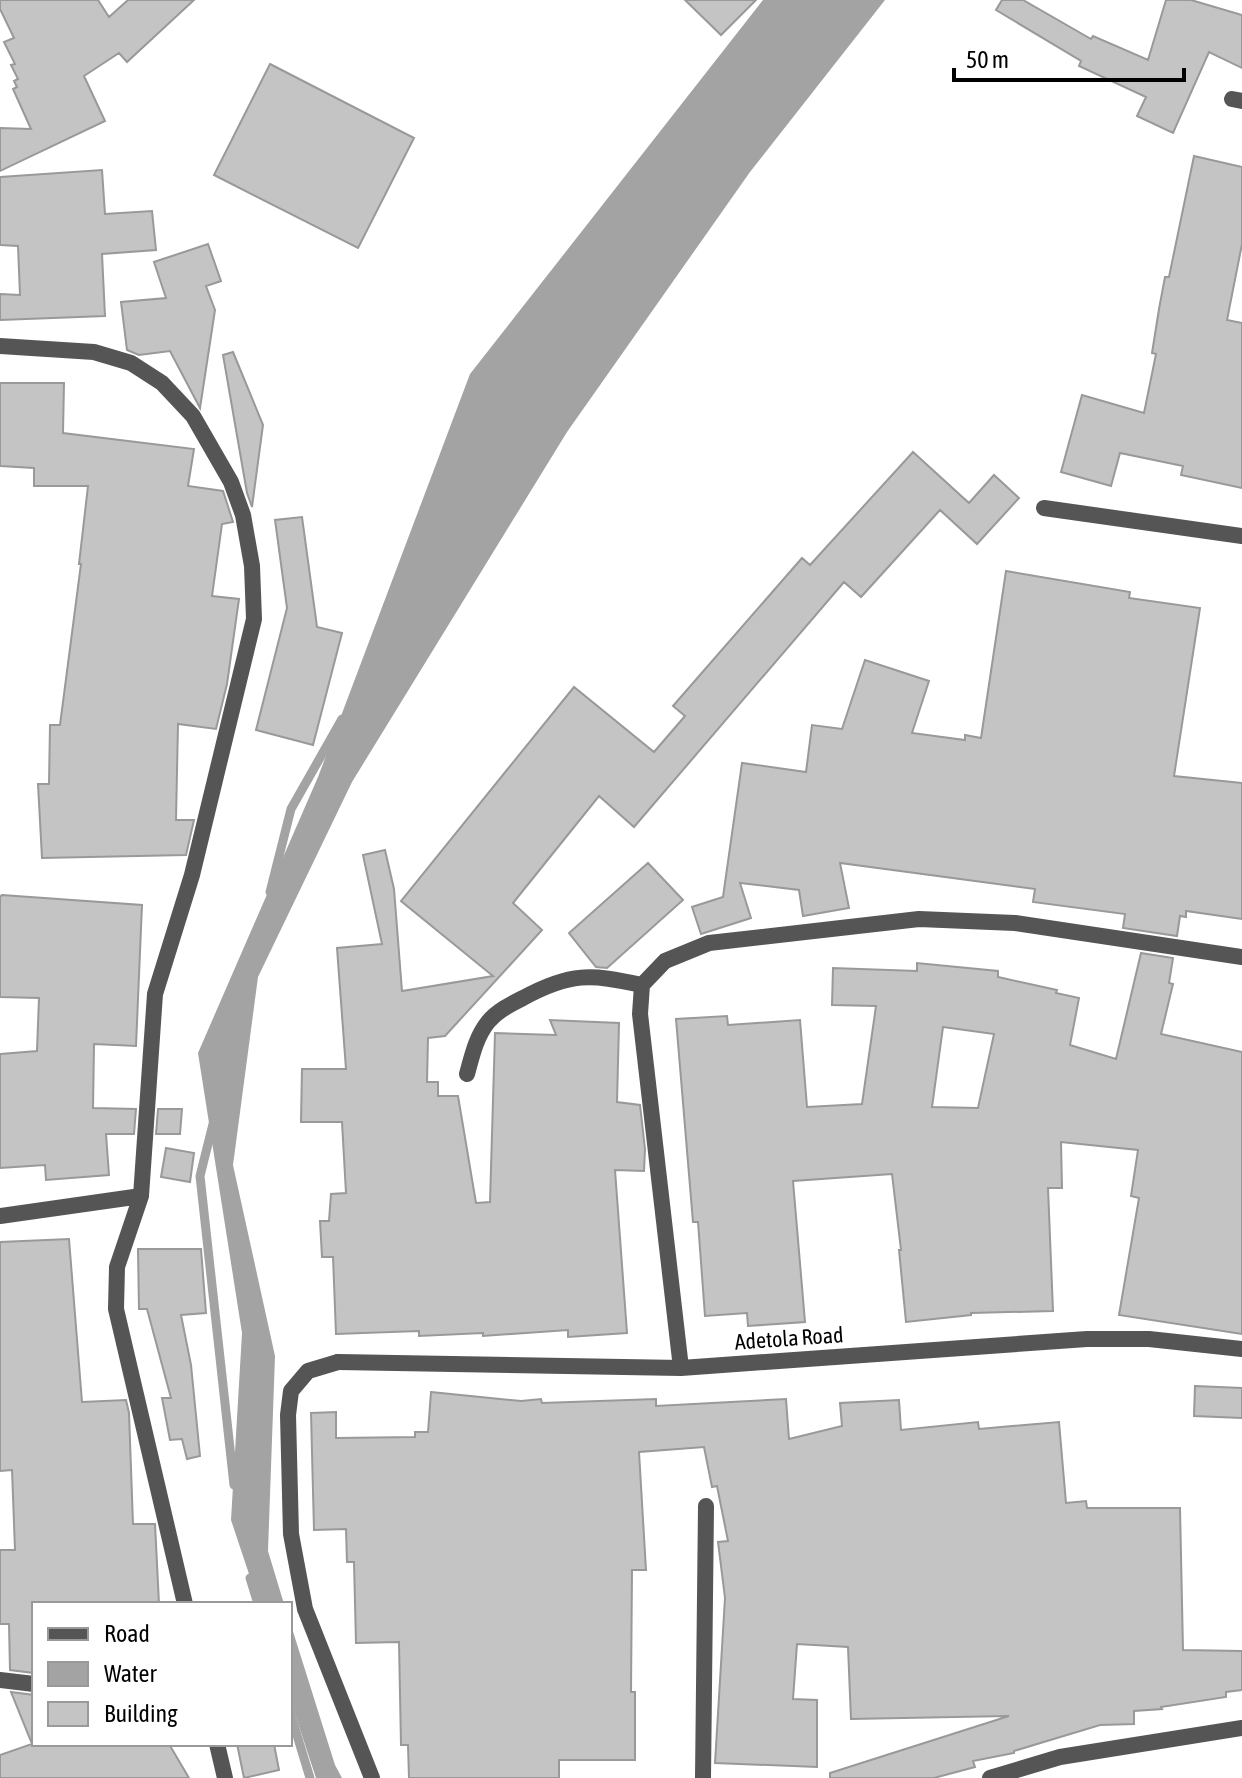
<svg xmlns="http://www.w3.org/2000/svg" width="1242" height="1778" viewBox="0 0 1242 1778" font-family="'Asap Condensed',sans-serif">
<style>
.water{fill:#a3a3a3}
.lines{fill:none;stroke-linecap:round;stroke-linejoin:round}
.stream{stroke:#a3a3a3;stroke-width:9}
.building{fill:#c4c4c4;stroke:#999;stroke-width:2;fill-rule:evenodd}
.minor{stroke:#555;stroke-width:16}
.tertiary{stroke:#555;stroke-width:16}
.labels{text-anchor:middle;stroke-width:6;stroke-linejoin:round;paint-order:stroke}
.street-label{font-size:22px;fill:#000;stroke:#fff}
</style>
<rect width="100%" height="100%" fill="#fff"/>
<!-- water -->
<path class="water" d="M 763,0 L 885,0 L 750,172 L 567,432 L 352,782 L 258,977 L 233,1165 L 275,1356 L 268,1551 L 284,1604 L 259,1604 L 231,1520 L 242,1333 L 198,1053 L 318,777 L 470,374 Z
M 290,1622 L 335,1765 L 342,1778 L 316,1778 L 290,1699 Z"/>
<g class="lines">
<!-- stream -->
<path class="stream" d="M 270,892 L 291,809 L 342,719
M 213,1124 L 200,1176 L 234,1485
M 250,1578 L 258,1604
M 290,1712 L 310,1778"/>
</g>
<!-- building -->
<path class="building" d="M 0,0 L 98,0 L 109,17 L 128,0 L 194,0 L 127,62 L 119,53 L 84,76 L 105,121 L 0,171 L 0,128 L 31,129 L 13,89 L 17,87 L 14,81 L 18,79 L 11,65 L 15,64 L 4,42 L 14,38 L 0,9 Z
M 685,0 L 756,0 L 721,35 Z
M 1002,0 L 1023,0 L 1091,39 L 1093,36 L 1148,60 L 1166,0 L 1191,0 L 1242,15 L 1242,68 L 1209,52 L 1173,133 L 1137,116 L 1146,97 L 1079,66 L 1081,61 L 996,10 Z
M 270,64 L 414,138 L 358,248 L 214,175 Z
M 1194,156 L 1242,167 L 1242,244 L 1227,320 L 1242,323 L 1242,488 L 1181,475 L 1183,466 L 1120,453 L 1111,486 L 1061,472 L 1082,395 L 1144,413 L 1156,354 L 1152,353 L 1159,309 L 1165,277 L 1169,277 Z
M 102,170 L 105,214 L 152,211 L 156,250 L 102,254 L 105,316 L 0,320 L 0,294 L 20,295 L 18,246 L 0,245 L 0,177 Z
M 208,244 L 221,281 L 206,286 L 215,310 L 200,408 L 170,351 L 139,355 L 127,350 L 121,302 L 166,298 L 154,262 Z
M 233,352 L 263,425 L 252,507 L 247,493 L 223,355 Z
M 0,383 L 64,383 L 63,433 L 194,449 L 188,486 L 223,491 L 233,522 L 222,524 L 212,596 L 239,599 L 227,684 L 216,729 L 178,724 L 176,820 L 194,820 L 186,855 L 42,858 L 38,784 L 49,784 L 50,725 L 60,725 L 81,564 L 79,564 L 88,486 L 34,486 L 34,468 L 0,466 Z
M 913,452 L 969,503 L 994,475 L 1019,498 L 977,544 L 940,510 L 861,597 L 844,582 L 634,827 L 599,796 L 513,903 L 542,930 L 445,1036 L 428,1038 L 427,1082 L 438,1082 L 438,1096 L 458,1096 L 476,1203 L 490,1202 L 495,1033 L 556,1035 L 550,1020 L 619,1023 L 617,1102 L 640,1105 L 645,1149 L 644,1171 L 615,1170 L 627,1333 L 568,1337 L 568,1330 L 483,1336 L 483,1333 L 419,1336 L 419,1331 L 336,1334 L 333,1257 L 322,1257 L 320,1221 L 329,1221 L 331,1194 L 346,1193 L 342,1122 L 301,1122 L 302,1069 L 346,1069 L 337,948 L 382,944 L 363,855 L 385,850 L 394,889 L 402,991 L 493,976 L 401,901 L 574,687 L 654,752 L 685,716 L 673,706 L 802,558 L 810,565 Z
M 302,517 L 317,627 L 342,633 L 313,745 L 256,730 L 287,608 L 275,520 Z
M 1006,571 L 1130,592 L 1129,598 L 1200,608 L 1174,776 L 1242,783 L 1242,919 L 1186,911 L 1186,917 L 1180,916 L 1177,936 L 1123,928 L 1125,914 L 1033,902 L 1035,889 L 840,863 L 849,908 L 803,916 L 799,890 L 740,883 L 751,918 L 701,934 L 692,907 L 723,897 L 742,763 L 806,772 L 812,725 L 842,729 L 865,660 L 929,681 L 912,733 L 965,740 L 965,735 L 981,738 Z
M 648,863 L 683,900 L 607,968 L 596,967 L 569,933 Z
M 2,895 L 142,905 L 136,1046 L 94,1044 L 93,1108 L 136,1109 L 134,1134 L 106,1134 L 109,1175 L 46,1180 L 45,1165 L 0,1168 L 0,1054 L 37,1051 L 39,998 L 0,997 L 0,897 Z
M 1141,953 L 1173,958 L 1169,983 L 1173,984 L 1161,1034 L 1242,1052 L 1242,1334 L 1119,1315 L 1139,1198 L 1131,1196 L 1138,1150 L 1061,1142 L 1062,1188 L 1048,1188 L 1053,1311 L 971,1313 L 971,1315 L 906,1322 L 899,1250 L 901,1250 L 892,1174 L 793,1181 L 805,1322 L 748,1326 L 747,1313 L 705,1316 L 698,1222 L 693,1222 L 676,1019 L 727,1016 L 728,1025 L 800,1020 L 807,1107 L 862,1104 L 876,1006 L 832,1005 L 833,968 L 917,971 L 917,963 L 998,971 L 998,977 L 1057,990 L 1056,993 L 1079,998 L 1070,1045 L 1116,1059 ZM 943,1027 L 994,1034 L 978,1108 L 932,1107 Z
M 158,1109 L 182,1109 L 180,1134 L 156,1134 Z
M 166,1148 L 194,1153 L 190,1182 L 161,1177 Z
M 69,1239 L 82,1402 L 126,1400 L 129,1413 L 133,1524 L 155,1524 L 159,1604 L 34,1604 L 34,1673 L 10,1670 L 9,1624 L 0,1624 L 0,1550 L 15,1550 L 12,1470 L 0,1471 L 0,1242 Z
M 138,1249 L 201,1249 L 206,1313 L 181,1315 L 191,1365 L 200,1456 L 187,1459 L 182,1439 L 170,1440 L 162,1398 L 171,1398 L 147,1309 L 139,1309 Z
M 1195,1386 L 1242,1388 L 1242,1418 L 1194,1416 Z
M 431,1392 L 521,1401 L 541,1399 L 542,1403 L 656,1399 L 656,1406 L 786,1399 L 789,1439 L 842,1426 L 840,1403 L 899,1400 L 901,1430 L 978,1422 L 979,1429 L 1059,1422 L 1066,1503 L 1086,1501 L 1087,1508 L 1180,1508 L 1183,1650 L 1242,1651 L 1242,1690 L 1226,1692 L 1226,1697 L 1161,1707 L 1162,1709 L 1134,1711 L 1134,1724 L 1100,1725 L 1014,1751 L 1014,1753 L 973,1761 L 975,1767 L 934,1778 L 830,1778 L 830,1773 L 1009,1716 L 851,1719 L 848,1647 L 797,1644 L 793,1699 L 817,1700 L 817,1767 L 715,1763 L 725,1598 L 718,1542 L 728,1541 L 717,1486 L 712,1487 L 704,1447 L 639,1452 L 646,1570 L 632,1570 L 631,1692 L 635,1692 L 635,1760 L 559,1760 L 559,1778 L 409,1778 L 408,1745 L 401,1745 L 399,1642 L 356,1643 L 354,1562 L 347,1562 L 346,1529 L 314,1530 L 311,1413 L 336,1412 L 336,1438 L 415,1437 L 415,1432 L 428,1432 Z
M 11,1692 L 34,1695 L 34,1744 L 169,1744 L 189,1778 L 0,1778 L 0,1755 L 32,1744 Z
M 237,1744 L 274,1744 L 279,1770 L 244,1778 Z"/>
<g class="lines">
<!-- minor -->
<path class="minor" d="M 1232,99 L 1242,101
M 0,346 L 94,352 L 131,363 L 162,383 L 193,416 L 231,482 L 243,515 L 252,566 L 254,619 L 192,875 L 155,994 L 141,1196 L 117,1267 L 116,1309 L 185,1604
M 1044,508 L 1242,536
M 467,1074 C 472,1056 476,1037 488,1022 C 497,1011 511,1004 523,998 C 571,972 590,974 642,985
M 0,1216 L 141,1196
M 338,1362 L 681,1368 L 1087,1339 L 1149,1339 L 1242,1349
M 681,1368 L 640,1014 L 642,985 L 665,961 L 709,943 L 919,919 L 1015,923 L 1242,957
M 0,1680 L 34,1684
M 217,1744 L 225,1778
M 703,1778 L 706,1506"/>
<!-- tertiary -->
<path class="tertiary" d="M 338,1362 L 308,1371 L 291,1391 L 288,1415 L 291,1534 L 305,1609 L 372,1778
M 990,1778 L 1060,1757 L 1242,1728"/>
</g>
<g class="labels">
<!-- street labels -->
<g class="street-label">
<text transform="translate(789 1338) rotate(-4)" y="8">Adetola Road</text>
</g>
</g>
<!-- legend -->
<rect x="32" y="1602" width="260" height="144" fill="#ffffff" stroke="#999999" stroke-width="2"/>
<rect x="48" y="1628" width="40" height="12" fill="#555555" stroke="#999999" stroke-width="2"/>
<text x="104" y="1642" font-size="24" fill="#000000">Road</text>
<rect x="48" y="1662" width="40" height="24" fill="#a3a3a3" stroke="#999999" stroke-width="2"/>
<text x="104" y="1682" font-size="24" fill="#000000">Water</text>
<rect x="48" y="1702" width="40" height="24" fill="#c4c4c4" stroke="#999999" stroke-width="2"/>
<text x="104" y="1722" font-size="24" fill="#000000">Building</text>
<!-- scale -->
<path d="M954 68v12h230v-12" fill="none" stroke="#000000" stroke-width="4"/>
<text x="966" y="68" font-size="24" fill="#000000" stroke="#ffffff" stroke-width="6" paint-order="stroke">50 m</text>
</svg>
